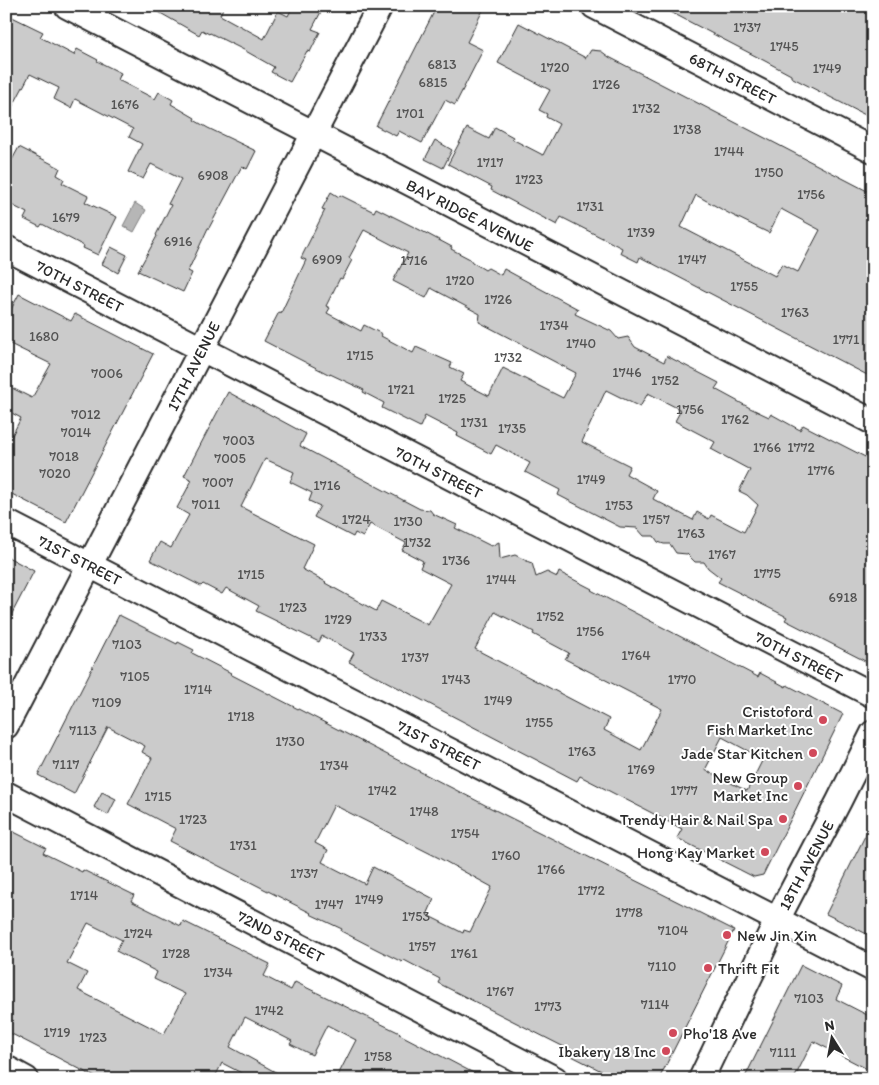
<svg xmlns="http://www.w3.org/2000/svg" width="879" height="1085" viewBox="0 0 879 1085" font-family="Itim,sans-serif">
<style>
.water{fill:#b6b6b6;stroke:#7e7e7e}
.building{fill:#cbcbcb;stroke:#2b2b2b;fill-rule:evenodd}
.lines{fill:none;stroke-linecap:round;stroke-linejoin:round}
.minor-casing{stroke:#2b2b2b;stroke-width:28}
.minor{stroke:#fff;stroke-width:24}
.poi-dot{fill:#d1495b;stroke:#fff;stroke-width:2}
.labels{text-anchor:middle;stroke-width:4;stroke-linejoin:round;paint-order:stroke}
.number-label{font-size:14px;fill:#535353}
.street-label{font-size:16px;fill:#2b2b2b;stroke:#fff}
.poi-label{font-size:16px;fill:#2b2b2b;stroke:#fff;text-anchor:end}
</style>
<rect width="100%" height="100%" fill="#fff"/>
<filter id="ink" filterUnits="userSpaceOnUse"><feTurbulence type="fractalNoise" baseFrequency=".02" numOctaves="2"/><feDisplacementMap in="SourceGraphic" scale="10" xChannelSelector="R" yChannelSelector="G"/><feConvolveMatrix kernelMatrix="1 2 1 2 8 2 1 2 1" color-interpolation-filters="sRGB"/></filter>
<g filter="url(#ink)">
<!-- water -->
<path class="water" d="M 135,203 L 146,210 L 134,232 L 123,226 Z"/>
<!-- building -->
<path class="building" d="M 148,6 L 224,6 L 220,15 L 264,39 L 278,11 L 288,16 L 293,6 L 324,6 L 312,29 L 320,32 L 310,52 L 307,51 L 290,82 L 271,72 L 274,67 L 242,49 L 210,33 L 209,34 L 202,30 L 199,35 Z
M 437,6 L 485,6 L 467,42 L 483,50 L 455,105 L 445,100 L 422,143 L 399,131 L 396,136 L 376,126 Z
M 659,6 L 873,6 L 873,119 L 791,77 L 791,75 L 765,61 Z
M 6,14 L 43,32 L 40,37 L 74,55 L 77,49 L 98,60 L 97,61 L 121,73 L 118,80 L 155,99 L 159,92 L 173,100 L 171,104 L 195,118 L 194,120 L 208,128 L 256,151 L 247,169 L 242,166 L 209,228 L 208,228 L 188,271 L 192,273 L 183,292 L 138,271 L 157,236 L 156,235 L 171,205 L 168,204 L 181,179 L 151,164 L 143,179 L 128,172 L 142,144 L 129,137 L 133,129 L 75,99 L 71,108 L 54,99 L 59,88 L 30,74 L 6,119 Z
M 519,23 L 586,58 L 591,50 L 601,51 L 609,57 L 873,194 L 873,378 L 640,257 L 638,262 L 620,253 L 622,248 L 561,217 L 557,225 L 491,190 L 492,187 L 448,164 L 467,128 L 489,139 L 495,127 L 513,137 L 512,139 L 543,155 L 559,124 L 546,117 L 547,114 L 539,110 L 550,90 L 498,63 ZM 696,195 L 730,214 L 769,233 L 781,209 L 820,230 L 798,272 L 782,264 L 775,276 L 681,227 Z
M 435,140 L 452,150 L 443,168 L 425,159 Z
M 19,147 L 60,168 L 57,175 L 64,179 L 62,183 L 88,196 L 85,202 L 117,217 L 98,255 L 83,248 L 84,246 L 42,224 L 40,227 L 24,219 L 27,213 L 6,202 L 6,171 Z
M 331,192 L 339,197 L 340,195 L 374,212 L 376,208 L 420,230 L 452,247 L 451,249 L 470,259 L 472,262 L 485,270 L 488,268 L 501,275 L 504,269 L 578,309 L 575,314 L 611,331 L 618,339 L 628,337 L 635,347 L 664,362 L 667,356 L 719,383 L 715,389 L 750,408 L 769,417 L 771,414 L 800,430 L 803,425 L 873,461 L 873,652 L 867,662 L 785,620 L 787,617 L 718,582 L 721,578 L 708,568 L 704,562 L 695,562 L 687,554 L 676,553 L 670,544 L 664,544 L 658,542 L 654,536 L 644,536 L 637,528 L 620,527 L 558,495 L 560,490 L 525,472 L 530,463 L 496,445 L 491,454 L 457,436 L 458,433 L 425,416 L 420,427 L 382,408 L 384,403 L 363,392 L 364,390 L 330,374 L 330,375 L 264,341 L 279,312 L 281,313 L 306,260 L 301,258 L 325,210 L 322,209 ZM 364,230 L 408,253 L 393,281 L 426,298 L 431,288 L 480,314 L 479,322 L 576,373 L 563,398 L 503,368 L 489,396 L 460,381 L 464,374 L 450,367 L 452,363 L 416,347 L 413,353 L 381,336 L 382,334 L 364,325 L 361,331 L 327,313 L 330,308 L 326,306 L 340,278 L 342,279 L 352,260 L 349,258 ZM 606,390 L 640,407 L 648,393 L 681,410 L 675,421 L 715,442 L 711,449 L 750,470 L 739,491 L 747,495 L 758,505 L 744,532 L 711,515 L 709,519 L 697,512 L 693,520 L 653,499 L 657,491 L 626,474 L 630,466 L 582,442 Z
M 111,247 L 127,255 L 118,273 L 102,264 Z
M 19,294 L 71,321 L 75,314 L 153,354 L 66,522 L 6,491 L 6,447 L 21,418 L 6,410 L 6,400 L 12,388 L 32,398 L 51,364 L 6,342 L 6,319 Z
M 228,392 L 306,434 L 300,446 L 420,509 L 430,510 L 433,514 L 457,525 L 455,528 L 491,546 L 499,542 L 500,559 L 515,555 L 529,562 L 532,563 L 536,577 L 547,572 L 557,577 L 559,572 L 592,589 L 591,590 L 758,677 L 760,673 L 786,687 L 787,685 L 843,714 L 763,875 L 754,877 L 677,838 L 682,829 L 650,812 L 580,776 L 577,781 L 349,662 L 354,653 L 336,643 L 322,636 L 319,642 L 256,611 L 259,606 L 226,588 L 222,594 L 203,584 L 201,586 L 150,560 L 160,542 L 171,548 L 189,515 L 177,508 L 192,480 L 184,476 ZM 265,459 L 294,472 L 290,482 L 312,493 L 309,501 L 320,506 L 314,517 L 353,537 L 355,533 L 363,537 L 370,524 L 406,543 L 402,550 L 423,561 L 420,568 L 451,584 L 428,625 L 381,601 L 376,611 L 325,583 L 326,582 L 302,569 L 314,544 L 241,507 ZM 495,612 L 534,632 L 533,634 L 569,653 L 565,659 L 662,709 L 641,750 L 604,730 L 609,719 L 475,649 ZM 722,737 L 763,759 L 747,791 L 705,770 Z
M 6,556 L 34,571 L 6,625 Z
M 119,615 L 177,644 L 178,642 L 194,650 L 192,653 L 231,673 L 230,674 L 489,807 L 734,930 L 659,1079 L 617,1079 L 568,1054 L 570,1050 L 438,983 L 440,979 L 404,960 L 402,962 L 376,949 L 341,931 L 342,929 L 310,914 L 311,913 L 170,841 L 176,829 L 128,804 L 152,758 L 142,752 L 145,746 L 108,727 L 74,794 L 38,775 ZM 334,805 L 441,859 L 492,887 L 470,932 L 464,930 L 463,933 L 427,915 L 434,899 L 373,867 L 365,884 L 322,862 L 328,850 L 315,843 Z
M 102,792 L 116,799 L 108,815 L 94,807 Z
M 873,820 L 873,937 L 826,914 Z
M 6,828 L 46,848 L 43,853 L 82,872 L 83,870 L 134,895 L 131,901 L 181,926 L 183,921 L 270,964 L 264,976 L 291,990 L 295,982 L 400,1033 L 399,1034 L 485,1079 L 336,1079 L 356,1040 L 327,1025 L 312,1055 L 290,1044 L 292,1041 L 245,1017 L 230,1047 L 288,1079 L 253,1079 L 222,1063 L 214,1079 L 99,1079 L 6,1031 ZM 88,923 L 122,940 L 116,951 L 157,972 L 154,979 L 185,994 L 164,1034 L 78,990 L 87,973 L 67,963 Z
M 801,965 L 842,986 L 836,999 L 873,1018 L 873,1072 L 813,1041 L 794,1079 L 744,1079 Z"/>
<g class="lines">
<!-- minor casing -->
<g class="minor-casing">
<path id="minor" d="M 67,6 L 873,422
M 594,6 L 873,150
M 6,248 L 873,695
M 6,522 L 873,969
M 6,726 L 380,6
M 6,794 L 555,1079
M 6,1068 L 26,1079
M 701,1079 L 777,920 L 839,801 L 873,733"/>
</g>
<!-- minor -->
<use href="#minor" class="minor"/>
</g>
</g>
<!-- markers -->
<g class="poi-dot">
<circle cx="823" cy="720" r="5"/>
<circle cx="813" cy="753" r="5"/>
<circle cx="798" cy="786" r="5"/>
<circle cx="783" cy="819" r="5"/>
<circle cx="765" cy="852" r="5"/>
<circle cx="727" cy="935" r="5"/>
<circle cx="708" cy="968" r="5"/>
<circle cx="673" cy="1033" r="5"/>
<circle cx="666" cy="1051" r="5"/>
</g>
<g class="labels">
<!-- number labels -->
<g class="number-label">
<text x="747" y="32">1737</text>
<text x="784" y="51">1745</text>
<text x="442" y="69">6813</text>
<text x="555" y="72">1720</text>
<text x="827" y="73">1749</text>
<text x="433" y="87">6815</text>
<text x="606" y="89">1726</text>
<text x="125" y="109">1676</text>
<text x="646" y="113">1732</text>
<text x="410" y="118">1701</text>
<text x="687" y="134">1738</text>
<text x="729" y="156">1744</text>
<text x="490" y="167">1717</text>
<text x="769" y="177">1750</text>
<text x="213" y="180">6908</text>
<text x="529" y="184">1723</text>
<text x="811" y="199">1756</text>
<text x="590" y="211">1731</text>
<text x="66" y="222">1679</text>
<text x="641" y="237">1739</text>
<text x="178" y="246">6916</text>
<text x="327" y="264">6909</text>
<text x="692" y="264">1747</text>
<text x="414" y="265">1716</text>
<text x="460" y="285">1720</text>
<text x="744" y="291">1755</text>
<text x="498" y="304">1726</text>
<text x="795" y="317">1763</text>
<text x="554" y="330">1734</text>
<text x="44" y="341">1680</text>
<text x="846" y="344">1771</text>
<text x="581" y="348">1740</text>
<text x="360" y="360">1715</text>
<text x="508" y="362">1732</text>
<text x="627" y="377">1746</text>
<text x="107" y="378">7006</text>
<text x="665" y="385">1752</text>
<text x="401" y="394">1721</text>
<text x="452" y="403">1725</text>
<text x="690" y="414">1756</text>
<text x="86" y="419">7012</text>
<text x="735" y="424">1762</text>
<text x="474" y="427">1731</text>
<text x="512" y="433">1735</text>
<text x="76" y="437">7014</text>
<text x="239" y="445">7003</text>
<text x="767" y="452">1766</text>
<text x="801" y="452">1772</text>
<text x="64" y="461">7018</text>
<text x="230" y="463">7005</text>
<text x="821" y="475">1776</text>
<text x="55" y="478">7020</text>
<text x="591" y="484">1749</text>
<text x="218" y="487">7007</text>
<text x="327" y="490">1716</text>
<text x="206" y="509">7011</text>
<text x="619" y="510">1753</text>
<text x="356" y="524">1724</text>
<text x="656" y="524">1757</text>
<text x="408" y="526">1730</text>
<text x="691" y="538">1763</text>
<text x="417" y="547">1732</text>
<text x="722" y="559">1767</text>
<text x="456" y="565">1736</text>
<text x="767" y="578">1775</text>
<text x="251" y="579">1715</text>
<text x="501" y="584">1744</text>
<text x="843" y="602">6918</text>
<text x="293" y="612">1723</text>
<text x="550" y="621">1752</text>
<text x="338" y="624">1729</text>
<text x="590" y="636">1756</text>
<text x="373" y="641">1733</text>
<text x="127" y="649">7103</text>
<text x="636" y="660">1764</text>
<text x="415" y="662">1737</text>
<text x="135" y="681">7105</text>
<text x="456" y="684">1743</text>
<text x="682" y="684">1770</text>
<text x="198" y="694">1714</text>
<text x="498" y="705">1749</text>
<text x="107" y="707">7109</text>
<text x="241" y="721">1718</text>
<text x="539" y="727">1755</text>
<text x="83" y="735">7113</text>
<text x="290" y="746">1730</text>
<text x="582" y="756">1763</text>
<text x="66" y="769">7117</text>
<text x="334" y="770">1734</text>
<text x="641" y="774">1769</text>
<text x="382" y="795">1742</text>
<text x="684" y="795">1777</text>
<text x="158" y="801">1715</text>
<text x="424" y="816">1748</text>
<text x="193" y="824">1723</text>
<text x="465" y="838">1754</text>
<text x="243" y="850">1731</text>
<text x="506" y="860">1760</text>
<text x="551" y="874">1766</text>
<text x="304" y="878">1737</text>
<text x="591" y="895">1772</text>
<text x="84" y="900">1714</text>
<text x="369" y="904">1749</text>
<text x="329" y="909">1747</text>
<text x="629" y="917">1778</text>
<text x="416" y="921">1753</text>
<text x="673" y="935">7104</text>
<text x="138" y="938">1724</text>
<text x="422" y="951">1757</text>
<text x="176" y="958">1728</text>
<text x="464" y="958">1761</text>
<text x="662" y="971">7110</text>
<text x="218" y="977">1734</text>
<text x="500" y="996">1767</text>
<text x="809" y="1003">7103</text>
<text x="655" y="1009">7114</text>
<text x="548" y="1011">1773</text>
<text x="269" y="1015">1742</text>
<text x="57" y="1037">1719</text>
<text x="93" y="1042">1723</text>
<text x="783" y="1057">7111</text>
<text x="378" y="1061">1758</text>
</g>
<!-- street labels -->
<g class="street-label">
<text transform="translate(733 78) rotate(27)" y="6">68TH STREET</text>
<text transform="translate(470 215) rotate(27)" y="6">BAY RIDGE AVENUE</text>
<text transform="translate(80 286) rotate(27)" y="6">70TH STREET</text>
<text transform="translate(193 366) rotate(-63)" y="6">17TH AVENUE</text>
<text transform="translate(439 472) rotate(27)" y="6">70TH STREET</text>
<text transform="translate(80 560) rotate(27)" y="6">71ST STREET</text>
<text transform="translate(799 657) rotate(27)" y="6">70TH STREET</text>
<text transform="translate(439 745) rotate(27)" y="6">71ST STREET</text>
<text transform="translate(806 865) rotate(-62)" y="6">18TH AVENUE</text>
<text transform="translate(281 936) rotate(27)" y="6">72ND STREET</text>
</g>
<!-- poi labels -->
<g class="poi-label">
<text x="813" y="717">Cristoford<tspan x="813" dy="18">Fish Market Inc</tspan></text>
<text x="803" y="759">Jade Star Kitchen</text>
<text x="788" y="783">New Group<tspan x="788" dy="18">Market Inc</tspan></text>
<text x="773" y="825">Trendy Hair &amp; Nail Spa</text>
<text x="755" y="858">Hong Kay Market</text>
<text x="737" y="941" text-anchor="start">New Jin Xin</text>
<text x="718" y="974" text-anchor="start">Thrift Fit</text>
<text x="683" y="1039" text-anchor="start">Pho'18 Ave</text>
<text x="656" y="1057">Ibakery 18 Inc</text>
</g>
</g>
<!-- margin -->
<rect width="879" height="1085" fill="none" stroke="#fff" stroke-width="25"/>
<rect x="12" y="12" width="854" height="1060" fill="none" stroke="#2b2b2b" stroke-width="2" filter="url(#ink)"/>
<!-- north arrow -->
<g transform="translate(832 1038) rotate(349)" stroke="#ffffff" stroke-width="4" paint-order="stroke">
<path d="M0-4L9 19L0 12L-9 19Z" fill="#2b2b2b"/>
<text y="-8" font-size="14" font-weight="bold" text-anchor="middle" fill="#2b2b2b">N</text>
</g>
</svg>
